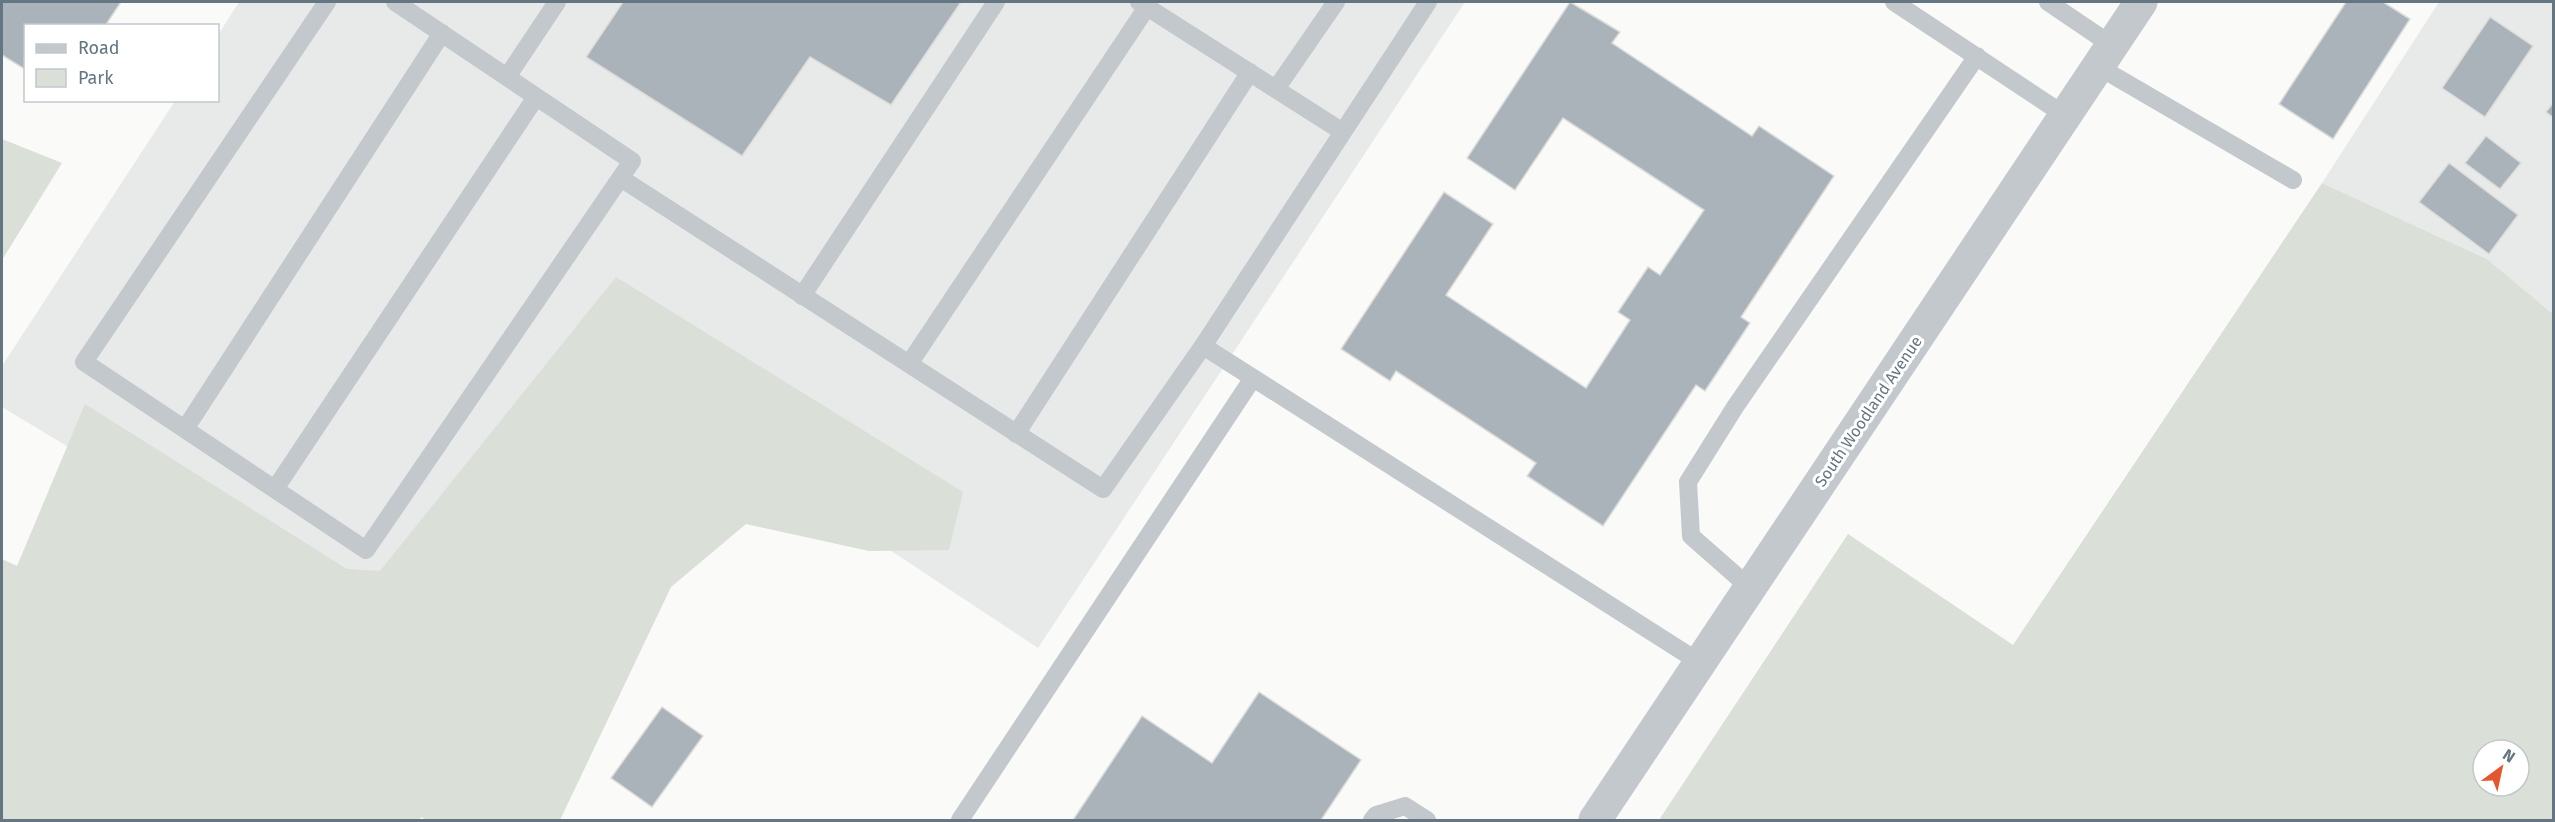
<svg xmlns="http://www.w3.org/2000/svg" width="2555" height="822" viewBox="0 0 2555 822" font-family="'Fira Sans',sans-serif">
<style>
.built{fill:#e8e9e9}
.green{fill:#dadfd7;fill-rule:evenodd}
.building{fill:#aab3b9;stroke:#dcdcda;stroke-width:1.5}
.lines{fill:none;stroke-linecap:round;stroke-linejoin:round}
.service{stroke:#c3c8cc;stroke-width:18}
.tertiary{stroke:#c3c8cc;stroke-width:33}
.labels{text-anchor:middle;stroke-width:6;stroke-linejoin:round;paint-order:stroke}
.street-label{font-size:16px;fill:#657683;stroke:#fff}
</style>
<rect width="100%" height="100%" fill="#fafaf8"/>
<!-- built -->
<path class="built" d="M 239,2 L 1465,2 L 1038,648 L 568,337 L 365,626 L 2,407 L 2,366 L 175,101 L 218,100 L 218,35 Z
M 2439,2 L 2553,2 L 2553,314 L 2487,259 L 2322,183 Z"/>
<!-- green -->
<path class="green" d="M 2,139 L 62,163 L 2,260 Z
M 2322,183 L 2487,259 L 2553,314 L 2553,820 L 1659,820 L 1848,534 L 2013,645 ZM 2483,750 L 2519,750 L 2519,786 L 2483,786 Z
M 616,277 L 963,492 L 949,550 L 869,551 L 746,524 L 671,587 L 560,820 L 425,820 L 422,817 L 418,820 L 2,820 L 2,559 L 17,566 L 85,404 L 347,569 L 380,571 Z"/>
<!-- building -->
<path class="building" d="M 2,2 L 121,2 L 105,26 L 26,26 L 26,70 L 2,55 Z
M 623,2 L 961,2 L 891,105 L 810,57 L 742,156 L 586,57 Z
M 1570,2 L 1620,32 L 1612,43 L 1752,136 L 1759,126 L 1834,176 L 1741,317 L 1750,323 L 1705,391 L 1696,385 L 1603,526 L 1527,476 L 1536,463 L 1396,371 L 1390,381 L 1341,349 L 1444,192 L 1493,224 L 1446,295 L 1586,388 L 1630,320 L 1618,312 L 1648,267 L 1660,275 L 1704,210 L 1563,118 L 1515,190 L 1467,158 Z
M 2346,2 L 2383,2 L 2410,19 L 2333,139 L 2279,104 Z
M 2490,17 L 2533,46 L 2485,117 L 2442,88 Z
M 2554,102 L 2554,118 L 2546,112 Z
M 2486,136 L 2521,163 L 2500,189 L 2465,163 Z
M 2449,163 L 2518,215 L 2489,254 L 2419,202 Z
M 1259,692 L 1361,760 L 1321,820 L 1073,820 L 1142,716 L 1212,763 Z
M 662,707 L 703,736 L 652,807 L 611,778 Z"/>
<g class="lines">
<!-- service -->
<path class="service" d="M 327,2 L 84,362 L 366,550 L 632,161 L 395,2
M 1139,2 L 1343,132
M 1428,2 L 1203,346 L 1699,662
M 1894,2 L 2066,116
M 2048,2 L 2113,46
M 2099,67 L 2293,180
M 507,77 L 557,2
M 1276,89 L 1336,2
M 622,179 L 1103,489 L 1203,346
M 802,296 L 996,2
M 909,364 L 1147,7
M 185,429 L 442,33
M 1016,434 L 1250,72
M 275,489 L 536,97
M 1749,587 L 1691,536 L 1688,482 L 1735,407 L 1977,56
M 960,820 L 1253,378
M 1372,820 L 1376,815 L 1405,806 L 1427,820"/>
<!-- tertiary -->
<path class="tertiary" d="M 1595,820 L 2141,2"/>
</g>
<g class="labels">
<!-- street labels -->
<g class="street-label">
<text transform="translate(1868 411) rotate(-56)" y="6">South Woodland Avenue</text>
</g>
</g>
<!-- border -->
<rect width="2555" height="822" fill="none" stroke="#657683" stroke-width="6"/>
<!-- legend -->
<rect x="24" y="24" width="195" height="78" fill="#ffffff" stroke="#c1c8cd" stroke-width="1.5"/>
<rect x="36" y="44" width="30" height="9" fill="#c3c8cc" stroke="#c1c8cd" stroke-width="1.5"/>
<text x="78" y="54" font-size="18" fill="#657683">Road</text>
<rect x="36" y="69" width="30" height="18" fill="#dadfd7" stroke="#c1c8cd" stroke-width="1.5"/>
<text x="78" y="84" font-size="18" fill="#657683">Park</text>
<!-- north arrow -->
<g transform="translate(2501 768) rotate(33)"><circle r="28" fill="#ffffff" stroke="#c1c8cd" stroke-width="1.5"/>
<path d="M0-4.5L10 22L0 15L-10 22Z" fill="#e4572e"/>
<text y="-9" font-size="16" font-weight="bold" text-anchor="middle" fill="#657683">N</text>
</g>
</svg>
